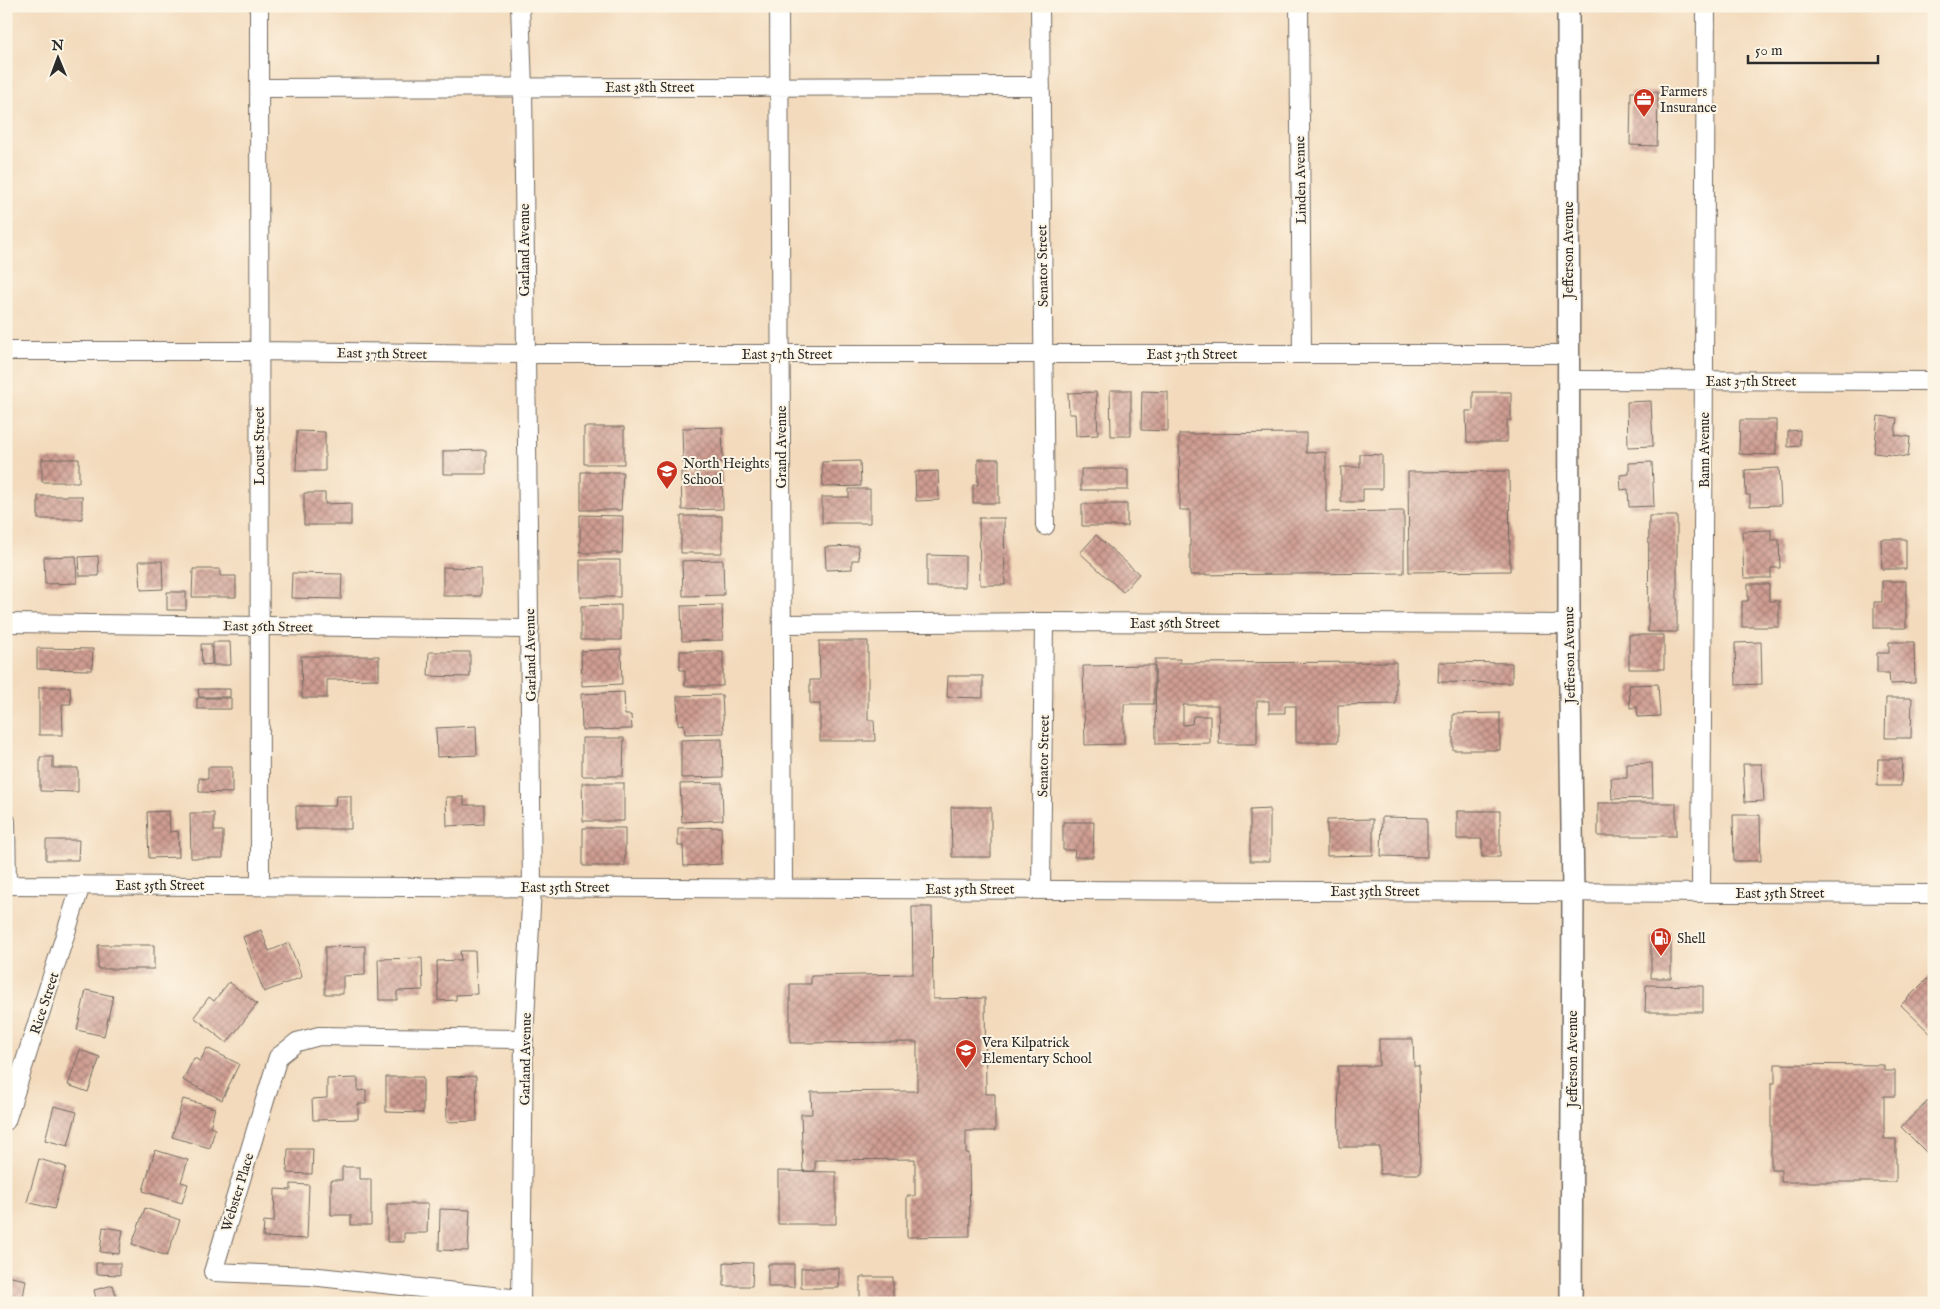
<svg xmlns="http://www.w3.org/2000/svg" width="1940" height="1309" viewBox="0 0 1940 1309" font-family="'IM FELL English',serif">
<style>
.building{fill:url(#building-cross-hatch)}
.lines{fill:none;stroke-linecap:round;stroke-linejoin:round}
.minor-casing{stroke:#71685e;stroke-width:20}
.major-casing{stroke:#71685e;stroke-width:24}
.minor{stroke:#fff;stroke-width:18}
.major{stroke:#fff;stroke-width:21}
.labels{text-anchor:middle;stroke-width:4;stroke-linejoin:round;paint-order:stroke}
.street-label{font-size:14px;fill:#2b2b2b;stroke:#fcf5e5}
.poi-label{font-size:14px;fill:#2b2b2b;stroke:#fcf5e5;text-anchor:start}
</style>
<defs>
<pattern id="building-cross-hatch" width="8" height="8" patternUnits="userSpaceOnUse" patternTransform="scale(1.25)"><rect width="8" height="8" fill="#cf9d92"/><path d="M0 0l8 8M0 8l8-8" fill="none" stroke="#a88077"/></pattern>
</defs>
<rect width="100%" height="100%" fill="#fcf5e5"/>
<filter id="ink" filterUnits="userSpaceOnUse"><feTurbulence type="fractalNoise" baseFrequency=".02" numOctaves="2"/><feDisplacementMap in="SourceGraphic" scale="10" xChannelSelector="R" yChannelSelector="G"/><feConvolveMatrix kernelMatrix="1 2 1 2 8 2 1 2 1" color-interpolation-filters="sRGB"/></filter>
<filter id="wash" filterUnits="userSpaceOnUse"><feTurbulence type="fractalNoise" baseFrequency=".0096" numOctaves="4" result="noise"/><feDisplacementMap in="SourceGraphic" scale="20" xChannelSelector="R" yChannelSelector="G"/><feGaussianBlur stdDeviation="1.12" result="paint"/><feColorMatrix in="noise" values="0 0 0 0 0 0 0 0 0 0 0 0 0 0 0 0 0 1.4 0 .05"/><feComposite in="paint" operator="in"/></filter>
<g filter="url(#wash)">
<rect width="100%" height="100%" fill="#f3dabc"/>
<g id="blocks">
<!-- building -->
<path class="building" d="M 1631,92 L 1658,92 L 1657,146 L 1630,145 Z
M 1110,390 L 1131,390 L 1131,436 L 1111,436 Z
M 1142,391 L 1168,392 L 1168,431 L 1141,430 Z
M 1096,392 L 1098,435 L 1076,436 L 1075,414 L 1069,414 L 1068,393 Z
M 1473,392 L 1511,392 L 1511,420 L 1507,420 L 1507,442 L 1467,442 L 1466,411 L 1473,411 Z
M 1651,401 L 1653,446 L 1628,447 L 1627,402 Z
M 1878,416 L 1897,418 L 1895,435 L 1910,437 L 1908,457 L 1874,453 Z
M 1740,420 L 1776,420 L 1776,455 L 1739,454 Z
M 584,427 L 624,427 L 624,464 L 584,464 Z
M 722,427 L 723,462 L 683,463 L 682,428 Z
M 1800,430 L 1800,446 L 1788,447 L 1788,431 Z
M 297,431 L 325,432 L 325,471 L 296,471 Z
M 1306,433 L 1306,453 L 1326,452 L 1326,512 L 1404,511 L 1404,573 L 1190,575 L 1190,510 L 1180,510 L 1179,434 Z
M 486,450 L 486,474 L 443,474 L 443,451 Z
M 1360,454 L 1382,455 L 1382,489 L 1363,489 L 1363,502 L 1341,502 L 1341,467 L 1360,467 Z
M 42,459 L 79,459 L 79,482 L 42,482 Z
M 978,459 L 999,459 L 999,503 L 973,503 L 973,485 L 978,485 Z
M 860,461 L 861,486 L 823,487 L 822,462 Z
M 1652,462 L 1654,506 L 1629,507 L 1628,489 L 1621,490 L 1620,475 L 1629,474 L 1629,463 Z
M 1779,468 L 1781,505 L 1750,506 L 1750,495 L 1746,495 L 1745,470 Z
M 1081,469 L 1128,469 L 1128,490 L 1081,490 Z
M 722,471 L 723,509 L 682,510 L 681,472 Z
M 938,471 L 939,500 L 916,501 L 915,472 Z
M 1509,471 L 1510,571 L 1409,572 L 1408,472 Z
M 581,472 L 623,472 L 621,510 L 581,510 Z
M 849,489 L 870,489 L 870,523 L 822,523 L 822,497 L 849,497 Z
M 304,493 L 325,493 L 325,504 L 351,503 L 351,525 L 304,525 Z
M 38,496 L 82,496 L 82,519 L 38,519 Z
M 1082,504 L 1127,504 L 1127,526 L 1082,526 Z
M 580,515 L 623,516 L 622,553 L 580,553 Z
M 681,516 L 722,516 L 722,553 L 681,553 Z
M 1649,516 L 1677,516 L 1677,632 L 1648,632 Z
M 979,518 L 1004,518 L 1005,585 L 980,585 Z
M 1771,530 L 1771,540 L 1779,540 L 1780,568 L 1771,568 L 1771,578 L 1744,578 L 1742,531 Z
M 1096,535 L 1139,574 L 1123,592 L 1080,553 Z
M 1881,539 L 1906,539 L 1906,569 L 1882,569 Z
M 858,546 L 859,560 L 852,560 L 852,569 L 826,570 L 825,547 Z
M 927,555 L 965,556 L 965,587 L 927,587 Z
M 76,556 L 77,583 L 45,584 L 44,557 Z
M 98,556 L 99,576 L 80,576 L 79,557 Z
M 580,560 L 620,560 L 620,597 L 580,597 Z
M 723,560 L 724,595 L 683,596 L 682,561 Z
M 139,561 L 162,561 L 163,589 L 141,590 Z
M 443,567 L 481,568 L 481,596 L 443,596 Z
M 193,569 L 220,569 L 220,576 L 236,576 L 236,597 L 192,597 Z
M 292,573 L 342,574 L 341,599 L 291,598 Z
M 1882,581 L 1906,581 L 1906,628 L 1874,628 L 1874,602 L 1882,602 Z
M 1748,584 L 1769,584 L 1769,601 L 1779,601 L 1779,627 L 1742,627 L 1742,601 L 1748,601 Z
M 167,592 L 186,592 L 186,610 L 167,610 Z
M 621,605 L 621,640 L 581,640 L 581,606 Z
M 722,605 L 723,640 L 682,641 L 681,606 Z
M 1629,635 L 1664,635 L 1664,669 L 1629,669 Z
M 819,641 L 868,641 L 868,720 L 874,720 L 875,741 L 820,741 L 820,704 L 810,704 L 810,680 L 820,680 Z
M 213,642 L 230,642 L 231,665 L 213,665 Z
M 1761,642 L 1762,684 L 1736,685 L 1735,643 Z
M 1889,642 L 1914,642 L 1915,683 L 1890,684 L 1889,673 L 1877,673 L 1877,653 L 1889,653 Z
M 201,644 L 211,644 L 212,664 L 202,665 Z
M 37,648 L 93,649 L 92,670 L 37,669 Z
M 621,649 L 622,684 L 582,686 L 581,651 Z
M 680,651 L 723,651 L 723,686 L 685,686 L 685,670 L 680,670 Z
M 429,652 L 470,652 L 470,677 L 428,676 Z
M 301,656 L 379,656 L 379,679 L 327,680 L 327,698 L 302,698 Z
M 1155,659 L 1180,659 L 1180,663 L 1396,662 L 1396,704 L 1338,705 L 1338,742 L 1296,742 L 1296,706 L 1285,706 L 1285,713 L 1269,713 L 1269,701 L 1257,701 L 1257,744 L 1219,744 L 1218,705 L 1183,705 L 1183,725 L 1192,724 L 1193,716 L 1210,716 L 1210,743 L 1156,744 Z
M 1439,662 L 1512,663 L 1512,683 L 1438,682 Z
M 1154,665 L 1154,704 L 1124,704 L 1124,744 L 1085,745 L 1083,666 Z
M 948,676 L 983,676 L 983,698 L 947,697 Z
M 1658,684 L 1660,716 L 1638,717 L 1637,707 L 1630,708 L 1629,685 Z
M 39,687 L 70,687 L 71,704 L 62,704 L 63,735 L 39,735 Z
M 198,689 L 230,689 L 230,697 L 199,697 Z
M 624,692 L 625,715 L 631,715 L 632,729 L 582,730 L 581,694 Z
M 722,695 L 724,733 L 685,734 L 684,724 L 678,725 L 677,696 Z
M 197,698 L 231,698 L 231,709 L 197,709 Z
M 1886,698 L 1912,698 L 1911,738 L 1885,738 Z
M 1500,713 L 1500,750 L 1453,750 L 1453,714 Z
M 476,726 L 477,755 L 437,757 L 436,728 Z
M 582,738 L 624,738 L 623,776 L 582,776 Z
M 722,739 L 723,777 L 681,778 L 681,740 Z
M 40,757 L 53,757 L 53,768 L 78,768 L 78,792 L 40,791 Z
M 1878,759 L 1902,759 L 1901,786 L 1877,786 Z
M 1652,763 L 1653,798 L 1612,799 L 1611,778 L 1627,778 L 1627,764 Z
M 1743,764 L 1762,764 L 1764,801 L 1745,802 Z
M 208,767 L 232,767 L 232,793 L 199,792 L 199,778 L 208,779 Z
M 582,783 L 624,783 L 624,821 L 583,821 Z
M 722,783 L 723,820 L 682,822 L 680,784 Z
M 336,796 L 351,796 L 351,829 L 296,829 L 296,806 L 335,806 Z
M 446,797 L 464,797 L 464,805 L 484,805 L 484,824 L 447,826 Z
M 1598,803 L 1676,803 L 1676,836 L 1598,836 Z
M 951,807 L 991,807 L 991,857 L 952,857 Z
M 1270,809 L 1270,861 L 1250,861 L 1250,810 Z
M 169,811 L 170,832 L 178,831 L 179,857 L 149,858 L 147,812 Z
M 1457,811 L 1500,811 L 1500,857 L 1482,857 L 1482,839 L 1457,839 Z
M 190,813 L 214,813 L 214,831 L 223,831 L 223,858 L 191,858 Z
M 1733,815 L 1760,815 L 1761,861 L 1734,861 Z
M 1382,817 L 1427,818 L 1427,857 L 1381,856 Z
M 1373,819 L 1373,855 L 1327,856 L 1327,820 Z
M 1063,822 L 1094,822 L 1093,857 L 1074,857 L 1075,850 L 1063,850 Z
M 721,827 L 722,864 L 684,866 L 683,846 L 678,846 L 678,828 Z
M 583,828 L 625,828 L 625,866 L 583,866 Z
M 46,840 L 79,840 L 78,860 L 46,860 Z
M 912,907 L 932,907 L 933,999 L 985,998 L 986,1094 L 995,1094 L 995,1131 L 966,1131 L 966,1153 L 969,1153 L 970,1236 L 907,1237 L 907,1196 L 915,1196 L 915,1159 L 815,1160 L 815,1171 L 803,1171 L 801,1114 L 812,1114 L 811,1092 L 917,1091 L 917,1042 L 790,1043 L 790,984 L 811,984 L 811,976 L 913,974 Z
M 261,930 L 269,951 L 289,943 L 302,977 L 264,992 L 243,937 Z
M 1651,937 L 1671,937 L 1671,978 L 1651,978 Z
M 98,945 L 154,945 L 154,969 L 98,969 Z
M 365,946 L 365,975 L 343,976 L 343,994 L 325,994 L 325,947 Z
M 460,951 L 475,951 L 477,994 L 456,995 L 456,1000 L 438,1001 L 437,961 L 461,960 Z
M 422,958 L 423,990 L 397,991 L 397,1000 L 379,1000 L 378,959 Z
M 1934,972 L 1934,1037 L 1901,1005 Z
M 229,982 L 257,1004 L 227,1043 L 194,1017 L 209,997 L 214,1001 Z
M 1646,985 L 1703,986 L 1703,1012 L 1645,1012 Z
M 86,990 L 113,996 L 104,1036 L 77,1030 Z
M 1379,1039 L 1413,1039 L 1414,1066 L 1419,1066 L 1420,1174 L 1380,1174 L 1380,1147 L 1339,1147 L 1338,1066 L 1379,1066 Z
M 207,1048 L 239,1064 L 222,1100 L 183,1080 L 194,1058 L 200,1061 Z
M 80,1050 L 100,1057 L 88,1092 L 68,1085 Z
M 1775,1064 L 1884,1065 L 1884,1071 L 1895,1071 L 1895,1096 L 1884,1096 L 1884,1139 L 1896,1139 L 1896,1182 L 1781,1182 L 1781,1170 L 1771,1170 L 1771,1083 L 1775,1083 Z
M 476,1076 L 477,1121 L 447,1122 L 446,1077 Z
M 386,1077 L 423,1077 L 423,1113 L 386,1112 Z
M 358,1078 L 358,1091 L 366,1090 L 366,1104 L 358,1104 L 358,1119 L 313,1120 L 312,1099 L 327,1098 L 327,1079 Z
M 1934,1095 L 1934,1160 L 1901,1127 Z
M 183,1099 L 215,1108 L 210,1127 L 215,1129 L 210,1148 L 172,1137 Z
M 54,1106 L 77,1112 L 68,1146 L 45,1140 Z
M 288,1149 L 313,1149 L 312,1174 L 287,1173 Z
M 155,1150 L 188,1160 L 181,1182 L 188,1184 L 182,1203 L 143,1191 Z
M 39,1159 L 66,1167 L 54,1209 L 27,1202 Z
M 342,1167 L 360,1167 L 360,1179 L 371,1179 L 371,1225 L 351,1225 L 351,1215 L 331,1215 L 331,1180 L 342,1180 Z
M 778,1171 L 836,1172 L 836,1224 L 778,1224 Z
M 291,1184 L 309,1185 L 307,1239 L 263,1237 L 264,1221 L 274,1222 L 275,1189 L 291,1190 Z
M 387,1204 L 428,1204 L 427,1233 L 404,1233 L 404,1242 L 387,1242 Z
M 145,1208 L 180,1220 L 167,1256 L 132,1244 Z
M 440,1209 L 470,1210 L 468,1251 L 439,1250 Z
M 103,1227 L 123,1230 L 119,1254 L 100,1252 Z
M 724,1262 L 753,1263 L 752,1286 L 724,1286 Z
M 96,1263 L 120,1263 L 120,1275 L 96,1274 Z
M 768,1264 L 794,1264 L 794,1287 L 768,1287 Z
M 801,1268 L 839,1268 L 839,1288 L 801,1288 Z
M 6,1276 L 26,1280 L 22,1303 L 6,1303 Z
M 860,1277 L 893,1277 L 893,1303 L 860,1303 Z
M 113,1285 L 117,1300 L 97,1303 L 94,1290 Z"/>
</g>
</g>
<g filter="url(#ink)">
<use href="#blocks" fill-opacity="0" stroke="#71685e" stroke-width="1"/>
<g class="lines">
<!-- minor casing -->
<g class="minor-casing">
<path id="minor" d="M 259,6 L 260,886
M 520,6 L 523,87 L 532,887 L 524,1039 L 521,1303
M 779,6 L 783,889
M 1040,6 L 1045,526
M 1299,6 L 1302,354
M 259,88 L 1041,86
M 6,351 L 259,351 L 525,354 L 1568,354
M 1568,380 L 1934,381
M 6,623 L 530,629
M 782,624 L 1044,622 L 1569,624
M 6,821 L 7,885
M 6,885 L 1934,894
M 1041,890 L 1044,622
M 1701,893 L 1706,6
M 6,1121 L 81,885
M 521,1299 L 310,1276 L 213,1272 L 278,1057 L 297,1042 L 319,1036 L 524,1039"/>
</g>
<!-- major casing -->
<g class="major-casing">
<path id="major" d="M 1568,6 L 1569,624 L 1573,892 L 1571,1303"/>
</g>
<!-- minor -->
<use href="#minor" class="minor"/>
<!-- major -->
<use href="#major" class="major"/>
</g>
</g>
<!-- icons -->
<defs>
<g id="office-pin" transform="scale(1.125)"><path d="M0 17L-7.5 6A9.5 9.5 0 1 1 7.5 6Z" fill="#c8321e" stroke="#fcf5e5"/><path d="M-6-3h4V-5.5h4V-3h4V5H-6ZM-1-4.5V-3h2v-1.5ZM-6 0V1H6V0Z" fill="#fff"/></g>
<g id="school-pin" transform="scale(1.125)"><path d="M0 17L-7.5 6A9.5 9.5 0 1 1 7.5 6Z" fill="#c8321e" stroke="#fcf5e5"/><path d="M0-5L7-2L0 1L-7-2ZM-4 1L0 2.5L4 1V4Q0 6-4 4Z" fill="#fff"/></g>
<g id="fuel-pin" transform="scale(1.125)"><path d="M0 17L-7.5 6A9.5 9.5 0 1 1 7.5 6Z" fill="#c8321e" stroke="#fcf5e5"/><path d="M-5.5-6h7V0h2V4h1.3V-2.5L3-4.5l.8-.8L6-3V5H2.5V1h-1V6h-7ZM-4.2-4.7v3.2H.2V-4.7Z" fill="#fff"/></g>
</defs>
<g fill-rule="evenodd">
<use href="#office-pin" x="1644" y="99"/>
<use href="#school-pin" x="667" y="471"/>
<use href="#fuel-pin" x="1661" y="938"/>
<use href="#school-pin" x="966" y="1050"/>
</g>
<g class="labels">
<!-- street labels -->
<g class="street-label">
<text x="650" y="92">East 38th Street</text>
<text transform="translate(1300 180) rotate(-91)" y="5">Linden Avenue</text>
<text transform="translate(524 250) rotate(-90)" y="5">Garland Avenue</text>
<text transform="translate(1568 250) rotate(-90)" y="5">Jefferson Avenue</text>
<text transform="translate(1042 266) rotate(-91)" y="5">Senator Street</text>
<text transform="translate(382 353) rotate(1)" y="5">East 37th Street</text>
<text x="787" y="359">East 37th Street</text>
<text x="1192" y="359">East 37th Street</text>
<text x="1751" y="386">East 37th Street</text>
<text transform="translate(259 446) rotate(-90)" y="5">Locust Street</text>
<text transform="translate(781 447) rotate(-90)" y="5">Grand Avenue</text>
<text transform="translate(1704 450) rotate(-90)" y="5">Bann Avenue</text>
<text x="1175" y="628">East 36th Street</text>
<text transform="translate(268 626) rotate(1)" y="5">East 36th Street</text>
<text transform="translate(530 655) rotate(-91)" y="5">Garland Avenue</text>
<text transform="translate(1569 655) rotate(-91)" y="5">Jefferson Avenue</text>
<text transform="translate(1043 756) rotate(-89)" y="5">Senator Street</text>
<text x="160" y="890">East 35th Street</text>
<text x="565" y="892">East 35th Street</text>
<text x="970" y="894">East 35th Street</text>
<text x="1375" y="896">East 35th Street</text>
<text x="1780" y="898">East 35th Street</text>
<text transform="translate(44 1003) rotate(-72)" y="5">Rice Street</text>
<text transform="translate(525 1059) rotate(-89)" y="5">Garland Avenue</text>
<text transform="translate(1572 1059) rotate(-90)" y="5">Jefferson Avenue</text>
<text transform="translate(237 1192) rotate(-73)" y="5">Webster Place</text>
</g>
<!-- poi labels -->
<g class="poi-label">
<text x="1660" y="96">Farmers<tspan x="1660" dy="16">Insurance</tspan></text>
<text x="683" y="468">North Heights<tspan x="683" dy="16">School</tspan></text>
<text x="1677" y="943">Shell</text>
<text x="982" y="1047">Vera Kilpatrick<tspan x="982" dy="16">Elementary School</tspan></text>
</g>
</g>
<!-- margin -->
<rect width="1940" height="1309" fill="none" stroke="#fcf5e5" stroke-width="25"/>
<!-- north arrow -->
<g transform="translate(58 58) rotate(359)" stroke="#fcf5e5" stroke-width="4" paint-order="stroke">
<path d="M0-4L9 19L0 12L-9 19Z" fill="#2b2b2b"/>
<text y="-8" font-size="14" font-weight="bold" text-anchor="middle" fill="#2b2b2b">N</text>
</g>
<!-- scale -->
<path d="M1748 55v8h130v-8" fill="none" stroke="#2b2b2b" stroke-width="2.5"/>
<text x="1755" y="55" font-size="15" fill="#2b2b2b" stroke="#fcf5e5" stroke-width="4" paint-order="stroke">50 m</text>
</svg>
